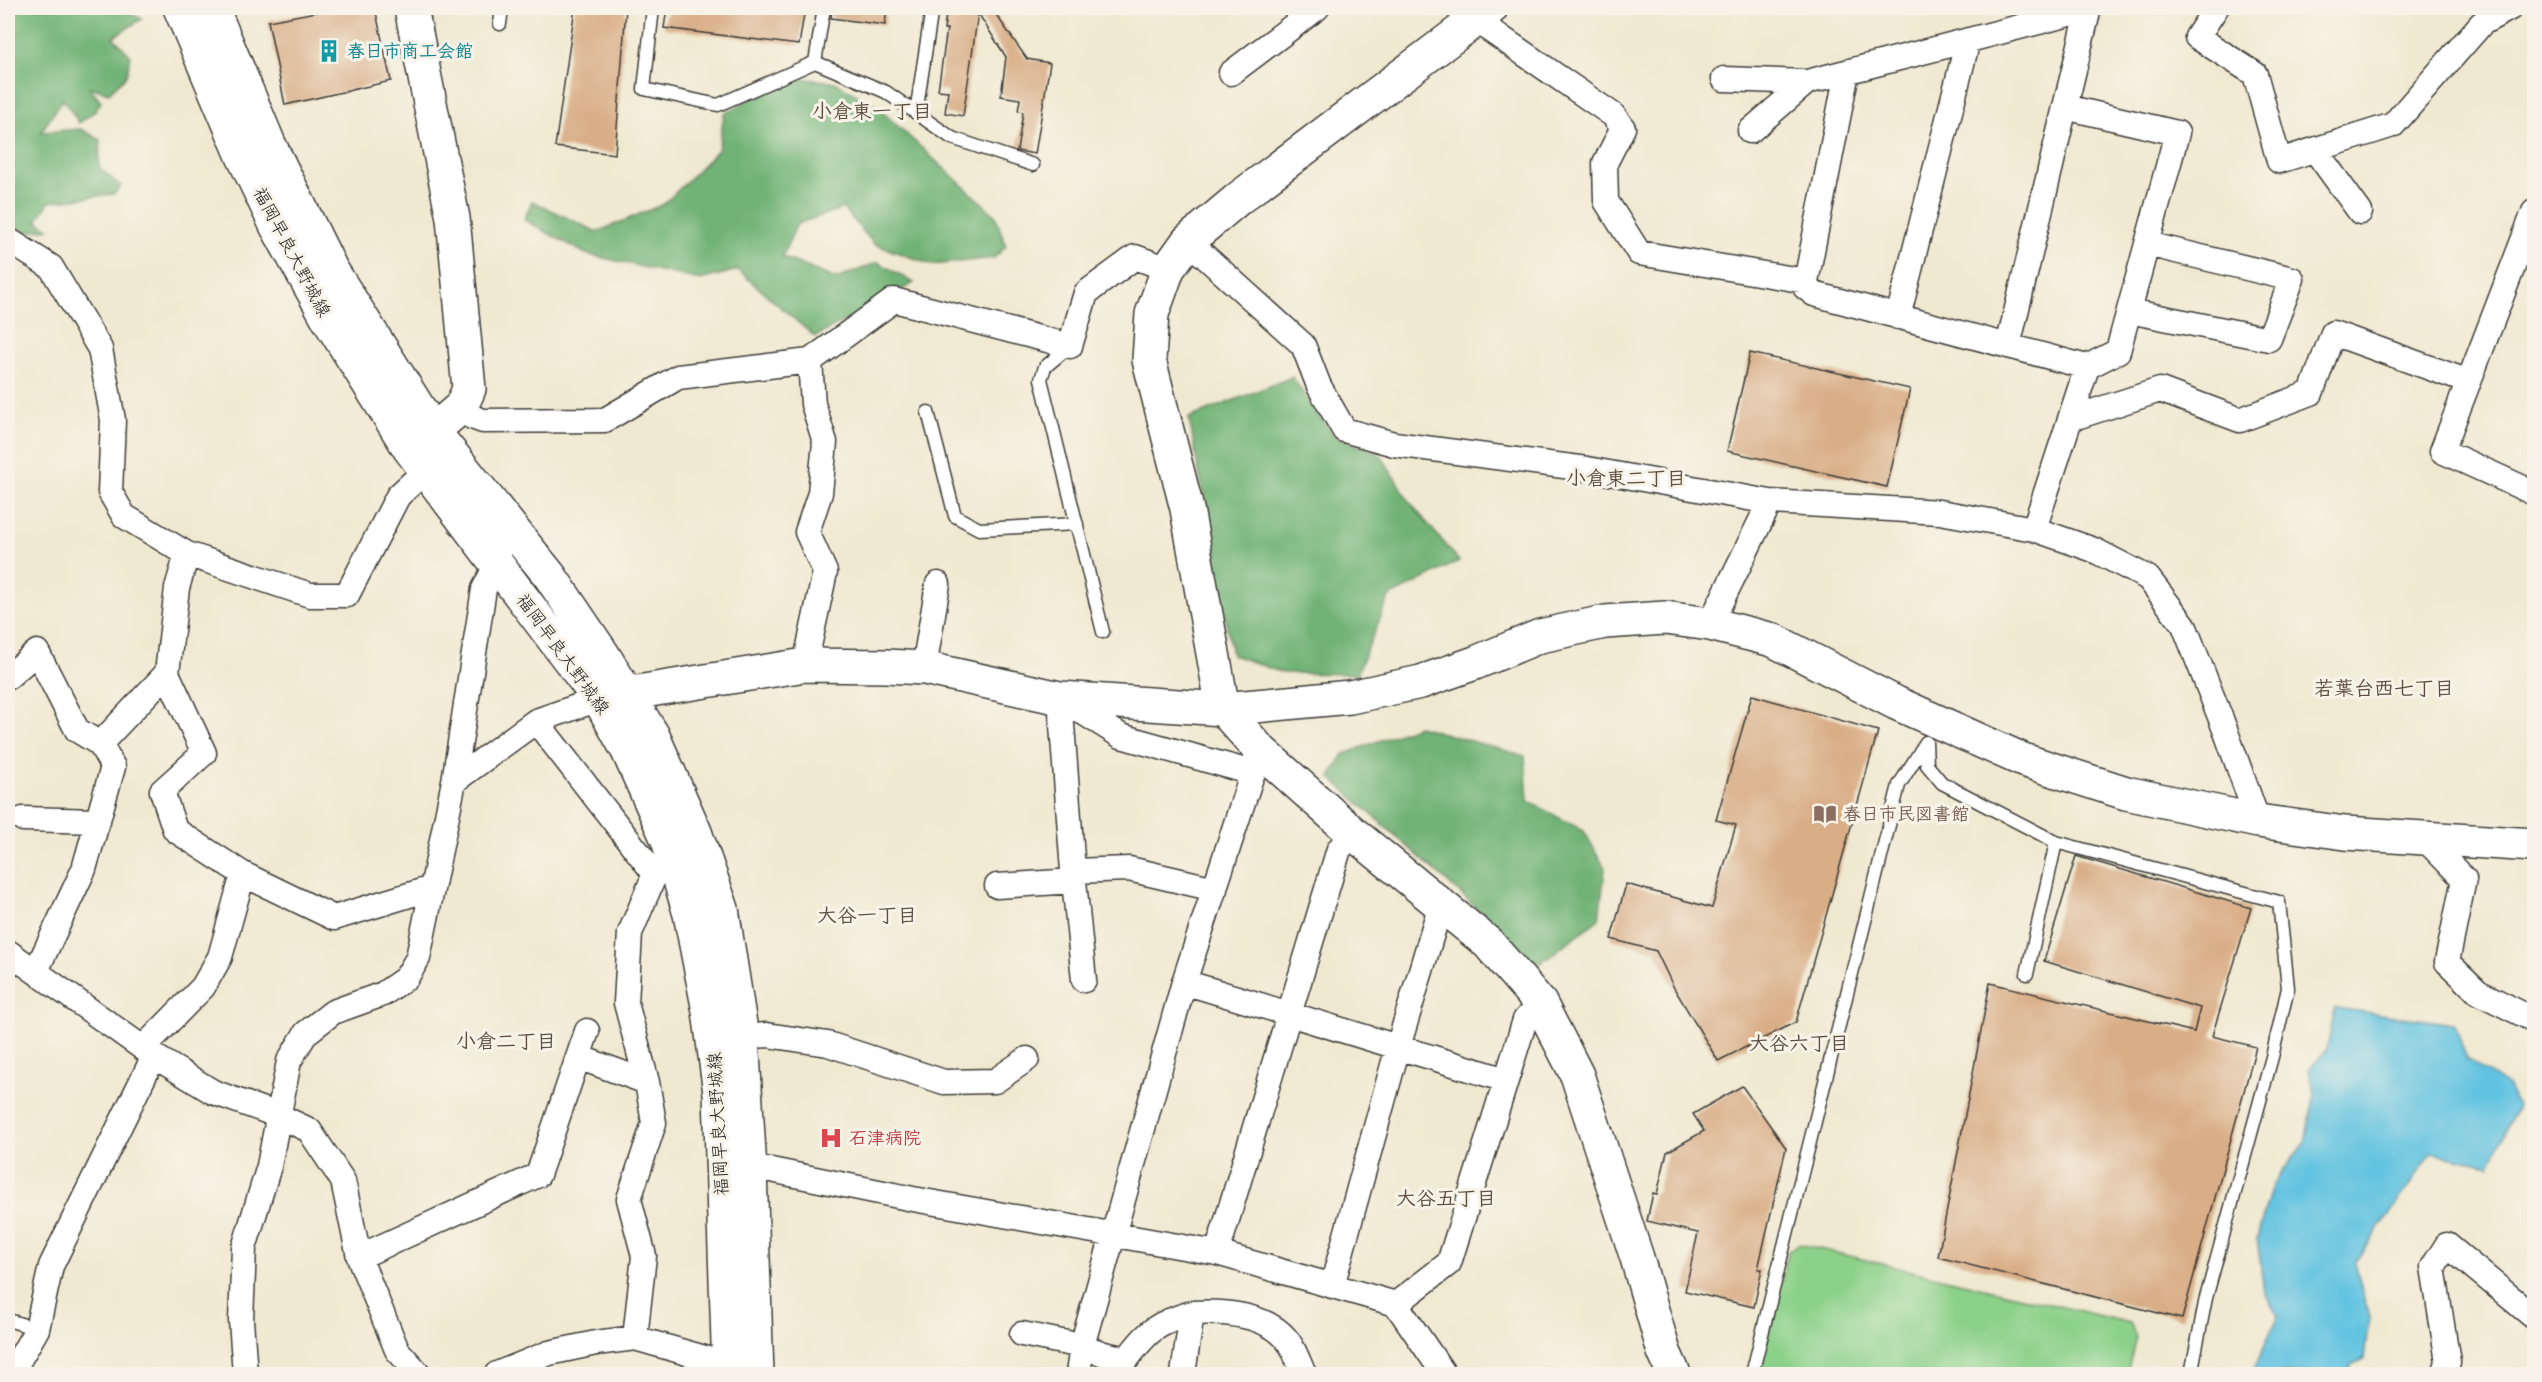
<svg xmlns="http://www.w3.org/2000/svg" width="2542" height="1382" viewBox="0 0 2542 1382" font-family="'Comic Neue','Klee One',sans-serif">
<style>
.green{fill:#8cd18a;stroke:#547653;stroke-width:1.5}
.forest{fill:#71b376;stroke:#466849;stroke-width:1.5}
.water{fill:#62c3e0;stroke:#3f707e;stroke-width:1.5}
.building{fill:#d9ae87}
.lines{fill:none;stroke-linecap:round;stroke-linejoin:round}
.lane-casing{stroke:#3c3b37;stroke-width:15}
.street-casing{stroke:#3c3b37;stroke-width:27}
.secondary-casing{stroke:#3c3b37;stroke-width:36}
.primary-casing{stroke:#3c3b37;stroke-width:36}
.lane{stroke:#fff;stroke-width:12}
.street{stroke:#fff;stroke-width:24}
.secondary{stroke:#fff;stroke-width:33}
.primary{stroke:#fff;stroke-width:33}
.labels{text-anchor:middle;stroke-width:6;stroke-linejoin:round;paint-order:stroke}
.culture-label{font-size:18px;font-weight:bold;fill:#0d838f;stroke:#f7f3e8;text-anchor:start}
.street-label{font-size:18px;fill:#1c1c1c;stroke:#f7f3e8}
.education-label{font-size:18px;font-weight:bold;fill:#785e54;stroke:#f7f3e8;text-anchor:start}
.health-label{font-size:18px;font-weight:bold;fill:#be3a42;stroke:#f7f3e8;text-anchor:start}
.neighbourhood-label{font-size:20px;font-weight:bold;fill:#5e4f41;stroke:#f7f3e8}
</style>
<rect width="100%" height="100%" fill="#f7f3e8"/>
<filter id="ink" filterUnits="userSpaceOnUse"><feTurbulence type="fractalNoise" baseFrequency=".0167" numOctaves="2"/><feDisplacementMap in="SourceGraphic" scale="12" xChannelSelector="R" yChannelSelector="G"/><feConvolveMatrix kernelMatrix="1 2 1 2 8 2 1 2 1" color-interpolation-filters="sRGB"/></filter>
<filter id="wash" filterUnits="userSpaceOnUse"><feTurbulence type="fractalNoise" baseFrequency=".008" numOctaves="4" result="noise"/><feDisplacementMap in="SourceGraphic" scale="24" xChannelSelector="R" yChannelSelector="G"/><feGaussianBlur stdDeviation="1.35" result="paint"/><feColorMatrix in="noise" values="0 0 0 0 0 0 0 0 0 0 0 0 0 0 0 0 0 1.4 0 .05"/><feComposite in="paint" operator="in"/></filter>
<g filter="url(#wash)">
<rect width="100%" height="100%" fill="#f0e9d1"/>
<!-- green -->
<path class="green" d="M 1799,1244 L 2130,1323 L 2136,1336 L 2127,1374 L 1759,1374 L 1789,1250 Z"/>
<!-- forest -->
<path class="forest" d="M 8,8 L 79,8 L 81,10 C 104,2 122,8 142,19 L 113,37 L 131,56 L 126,76 L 109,93 L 89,87 L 101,102 L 95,111 L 79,123 L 63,99 L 41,132 L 81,129 L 100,140 L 99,168 L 121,186 L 114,194 L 49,202 L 37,221 L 50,229 L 25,232 L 8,225 Z
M 788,77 L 835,82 L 878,108 L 995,215 L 1006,246 L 994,258 L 932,265 L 874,244 L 843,208 L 797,224 L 782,257 L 836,279 L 878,262 L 914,283 L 815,337 L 738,270 L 700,280 L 586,254 L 524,220 L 532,201 L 597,232 L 664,204 L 718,150 L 724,114 Z
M 1292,377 L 1333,435 L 1381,455 L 1408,500 L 1459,561 L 1389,597 L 1357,674 L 1283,673 L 1232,655 L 1189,418 Z
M 1418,726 L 1525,756 L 1528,801 L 1584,831 L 1605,868 L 1599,919 L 1539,964 L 1330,777 L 1344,754 Z"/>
<!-- water -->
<path class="water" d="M 2335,1008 L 2455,1024 L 2466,1058 L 2508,1087 L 2517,1106 L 2490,1165 L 2432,1153 L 2355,1263 L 2369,1318 L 2364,1359 L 2352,1365 L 2349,1374 L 2252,1374 L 2278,1315 L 2264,1292 L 2257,1238 L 2272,1185 L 2305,1142 L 2315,1094 L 2309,1070 L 2327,1049 Z"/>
<g id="blocks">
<!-- building -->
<path class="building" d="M 327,8 L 375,8 L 391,81 L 285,105 L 268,21 L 327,10 Z
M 575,8 L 626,8 L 615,154 L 555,147 Z
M 667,8 L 805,8 L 799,45 L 664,28 Z
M 832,8 L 887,8 L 885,25 L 831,18 Z
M 947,8 L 999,8 L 997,16 L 1027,59 L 1050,63 L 1035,154 L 1017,151 L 1023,112 L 1018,111 L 1020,99 L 1001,96 L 1006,57 L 978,13 L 963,116 L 945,113 L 948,91 L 938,90 L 947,29 L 944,29 Z
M 1750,353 L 1910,389 L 1887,487 L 1727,451 Z
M 1752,695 L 1878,731 L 1796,1022 L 1718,1061 L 1674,988 L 1656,951 L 1611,939 L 1626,884 L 1712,908 L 1736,825 L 1716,820 Z
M 2076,856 L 2251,908 L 2212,1036 L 2256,1047 L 2182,1319 L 1938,1257 L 1990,983 L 2194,1032 L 2200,1008 L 2044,961 Z
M 1742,1086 L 1786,1148 L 1758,1269 L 1762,1269 L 1754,1307 L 1685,1291 L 1698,1233 L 1647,1221 L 1653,1193 L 1657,1194 L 1667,1152 L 1704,1131 L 1693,1114 Z"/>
</g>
</g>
<g filter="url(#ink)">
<use href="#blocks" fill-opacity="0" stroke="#3c3b37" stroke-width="1.5"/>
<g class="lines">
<!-- lane casing -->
<g class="lane-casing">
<path id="lane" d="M 653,8 L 644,89 L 718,105 L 815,62 L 886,92 L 952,138 L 1033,165
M 500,24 L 502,8
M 815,62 L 824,8
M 916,113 L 932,8
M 1070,346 L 1045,367 L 1041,379 L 1103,632
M 928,412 L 955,516 L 979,529 L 1077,524
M 1926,742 L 1927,765 L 1942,783 L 2056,842 L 2027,974
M 2056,842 L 2279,902 L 2288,988 L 2272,1057 L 2206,1298 L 2191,1374
M 8,1320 L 37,1329
M 1752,1374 L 1899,785 L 1926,742"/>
</g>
<!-- street casing -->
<g class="street-casing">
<path id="street" d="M 1458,8 L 1613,115 L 1623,128 L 1605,163 L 1606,201 L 1639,253 L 1806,281
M 2089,8 L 2065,107 L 2177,133 L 2118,351 L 2087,367 L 2070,419 L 2160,390 L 2240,420 L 2311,393 L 2333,333 L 2469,382
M 2216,8 L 2197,37 L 2255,74 L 2279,161 L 2393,125 L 2482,23 L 2510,8
M 1847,72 L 1805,287 L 1814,294 L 2087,367
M 1231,73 L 1317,8
M 1724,79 L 1807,82
M 1750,131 L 1807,82 L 2089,9
M 2315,150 L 2360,212
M 2534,212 L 2442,451 L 2534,493
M 8,240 L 51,267 L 100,349 L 113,420 L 110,492 L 124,516 L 187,554 L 310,595 L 347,595 L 398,496 L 426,470 L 427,455
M 1188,241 L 1303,345 L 1319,386 L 1344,430 L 1394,444 L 1587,469 L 1770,502 L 1940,512 L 2034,529 L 2094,550 L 2148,578 L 2184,625 L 2226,732 L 2258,821
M 2129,311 L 2269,339 L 2292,279 L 2147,244
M 1898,317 L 1968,40
M 2008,346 L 2065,107
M 461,407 L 472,417 L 483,421 L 605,420 L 678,377 L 810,361 L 894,300 L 1070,346 L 1086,293 L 1135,257 L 1168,269
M 2034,529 L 2070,419
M 1710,624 L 1770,502
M 805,665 L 825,572 L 807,532 L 820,493 L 825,442 L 813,404 L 810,361
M 924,668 L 938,584
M 167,673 L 204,753 L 162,791 L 175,830 L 243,874 L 334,918 L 432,888
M 8,677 L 37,652 L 77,730 L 100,744 L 167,673 L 177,588 L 187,554
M 536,721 L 655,874 L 630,933 L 626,1003 L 647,1082 L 654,1123 L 629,1199 L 644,1256 L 635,1338
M 454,781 L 536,721 L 599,699
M 23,819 L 98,821
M 2424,838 L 2464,879 L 2447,962 L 2478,992 L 2534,1020
M 1073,871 L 1084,980
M 997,886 L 1074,881
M 1215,889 L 1129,869 L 1073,871 L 1060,698 L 1121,736 L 1253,773
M 8,952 L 154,1056 L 213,1092 L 277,1115 L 309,1130 L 343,1181 L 359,1257 L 397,1350 L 419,1374
M 36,971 L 84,869 L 113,767 L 100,744
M 1184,982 L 1506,1080
M 726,1030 L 742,1037 L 767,1035 L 828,1044 L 944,1082 L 995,1081 L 1027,1059
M 143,1048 L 203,987 L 220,957 L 243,874
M 578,1057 L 647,1082
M 737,1179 L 750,1170 L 771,1170 L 913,1199 L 1217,1253 L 1396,1304 L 1444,1374
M 1217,1253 L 1339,849 L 1354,834
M 359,1257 L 538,1175 L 587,1031
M 1332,1286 L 1398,1047 L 1441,904
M 1396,1304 L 1449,1263 L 1525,1020 L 1540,1003
M 1022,1334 L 1082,1346 L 1104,1354 L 1127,1359 C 1149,1329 1158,1323 1192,1313
M 11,1374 L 37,1329 L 51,1266 L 154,1056
M 245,1374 L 241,1320 L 244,1248 L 269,1166 L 289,1061 L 306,1033 L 333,1012 L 383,994 L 406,978 L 418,958 L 454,781 L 484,589 C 504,551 503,550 490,509
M 497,1374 L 549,1353 L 596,1343 L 635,1338 L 729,1365 L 738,1374
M 1078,1374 L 1082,1346 L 1184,982 L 1260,750
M 1183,1374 L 1192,1313 C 1223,1311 1268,1314 1288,1341 C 1295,1350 1299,1364 1304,1374
M 2444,1374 L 2448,1362 L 2433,1267 L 2447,1245 L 2534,1317"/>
</g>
<!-- secondary casing -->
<g class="secondary-casing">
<path id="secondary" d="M 411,8 L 453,218 L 469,389 L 461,407 L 433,431
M 1491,8 L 1239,198 L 1188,241 L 1168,269 L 1152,314 L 1149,360 L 1187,509 L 1223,709 L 1260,750 L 1354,834 L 1488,943 L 1540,1003 L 1577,1075 L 1637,1258 L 1664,1352 L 1674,1374
M 600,698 L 805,665 L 886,666 L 924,668 L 1060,698 L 1223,709 L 1350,697 L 1388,689 L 1421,682 L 1475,663 L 1540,636 L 1605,622 L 1665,618 L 1710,624 L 1773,640 L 1896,703 L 2023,760 L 2126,793 L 2258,821 L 2345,833 L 2534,845"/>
</g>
<!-- primary casing -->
<g class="primary-casing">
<path id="primary" d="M 180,8 L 243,156 L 277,227 L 330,322 L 409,448 L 599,699 L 628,751 L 668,840 L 690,914 L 709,1011 L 720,1093 L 729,1374
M 212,8 L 269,144 L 331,269 L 433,431 L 550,576 L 602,653 L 653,736 L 695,832 L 722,909 L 742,1037 L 750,1170 L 757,1374"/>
</g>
<!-- lane -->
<use href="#lane" class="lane"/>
<!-- street -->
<use href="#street" class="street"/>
<!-- secondary -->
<use href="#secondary" class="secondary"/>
<!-- primary -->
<use href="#primary" class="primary"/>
</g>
</g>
<!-- icons -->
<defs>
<g id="building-bare" transform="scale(1.8)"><path d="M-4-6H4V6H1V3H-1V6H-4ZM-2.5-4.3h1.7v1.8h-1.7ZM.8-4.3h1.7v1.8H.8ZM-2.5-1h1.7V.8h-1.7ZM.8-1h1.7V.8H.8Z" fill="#0f9aa8" stroke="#f7f3e8" stroke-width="2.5" paint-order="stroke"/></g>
<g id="library-bare" transform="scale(1.8)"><path d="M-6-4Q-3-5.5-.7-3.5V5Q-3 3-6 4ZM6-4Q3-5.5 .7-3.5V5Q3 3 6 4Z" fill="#8d6e63" stroke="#f7f3e8" stroke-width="2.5" paint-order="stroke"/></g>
<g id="hospital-bare" transform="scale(1.8)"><path d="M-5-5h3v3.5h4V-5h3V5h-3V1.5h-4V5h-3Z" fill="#e0444e" stroke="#f7f3e8" stroke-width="2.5" paint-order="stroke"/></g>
</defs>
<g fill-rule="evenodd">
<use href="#building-bare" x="329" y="51"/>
<use href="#library-bare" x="1825" y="814"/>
<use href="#hospital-bare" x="831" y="1138"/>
</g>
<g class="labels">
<!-- culture labels -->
<g class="culture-label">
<text x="347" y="57">春日市商工会館</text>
</g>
<!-- street labels -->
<g class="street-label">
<text transform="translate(292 252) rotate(62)" y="6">福岡早良大野城線</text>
<text transform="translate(563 654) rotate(54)" y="6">福岡早良大野城線</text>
<text transform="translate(718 1124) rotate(-93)" y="6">福岡早良大野城線</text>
</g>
<!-- education labels -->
<g class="education-label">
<text x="1843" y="820">春日市民図書館</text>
</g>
<!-- health labels -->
<g class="health-label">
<text x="849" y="1144">石津病院</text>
</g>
<!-- neighbourhood labels -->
<g class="neighbourhood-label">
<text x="872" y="118">小倉東一丁目</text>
<text x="1626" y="485">小倉東二丁目</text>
<text x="2384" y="695">若葉台西七丁目</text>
<text x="867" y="922">大谷一丁目</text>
<text x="506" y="1048">小倉二丁目</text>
<text x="1799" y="1050">大谷六丁目</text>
<text x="1446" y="1205">大谷五丁目</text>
</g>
</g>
<!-- margin -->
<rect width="2542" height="1382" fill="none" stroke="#f7f3e8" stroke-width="30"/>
</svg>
